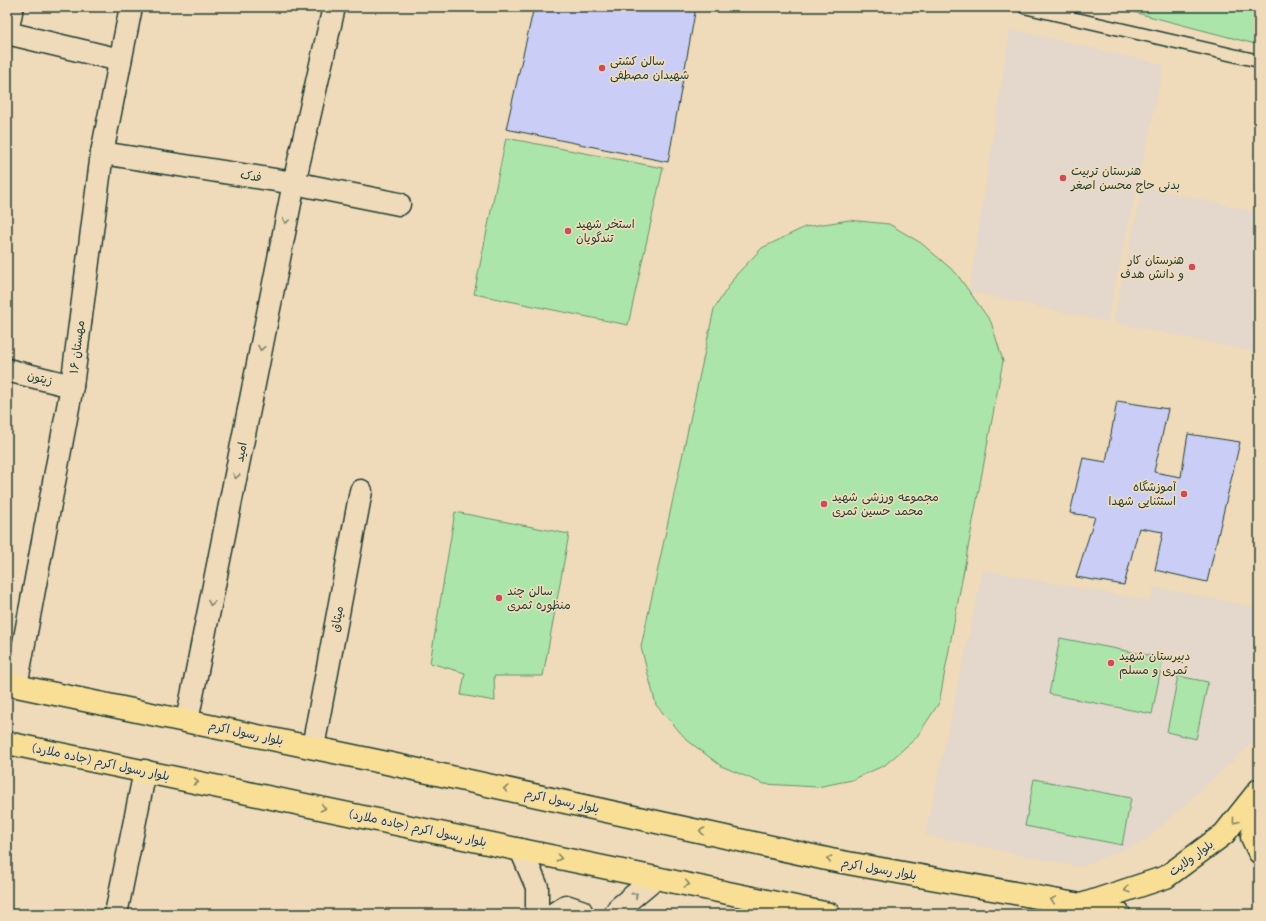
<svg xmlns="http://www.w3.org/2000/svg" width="1266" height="921" viewBox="0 0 1266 921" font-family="Mali,'Playpen Sans Arabic',sans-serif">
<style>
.built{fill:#e4d7cb}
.green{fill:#ace5a9;stroke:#66916e}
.building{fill:#cacef6;stroke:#1f3d34}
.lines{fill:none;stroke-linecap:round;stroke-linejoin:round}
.lane-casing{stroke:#1f3d34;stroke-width:15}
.street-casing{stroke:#1f3d34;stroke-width:25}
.secondary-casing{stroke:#1f3d34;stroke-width:25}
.primary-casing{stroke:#1f3d34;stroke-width:25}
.lane{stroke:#efdbb9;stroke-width:12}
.street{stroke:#efdbb9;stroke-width:22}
.secondary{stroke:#efdbb9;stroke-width:22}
.primary{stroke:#f9df96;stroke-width:22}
.oneway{stroke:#7d8470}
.oneway2{stroke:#818660}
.poi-dot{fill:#d1495b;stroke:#efdbb9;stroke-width:1.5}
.labels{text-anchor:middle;stroke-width:3.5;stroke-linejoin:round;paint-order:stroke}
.poi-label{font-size:12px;fill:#1f3d34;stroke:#efdbb9;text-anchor:start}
.street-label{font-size:12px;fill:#1f3d34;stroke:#efdbb9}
</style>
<rect width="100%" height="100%" fill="#efdbb9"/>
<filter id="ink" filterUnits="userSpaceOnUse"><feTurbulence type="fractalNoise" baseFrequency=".025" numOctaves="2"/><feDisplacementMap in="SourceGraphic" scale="8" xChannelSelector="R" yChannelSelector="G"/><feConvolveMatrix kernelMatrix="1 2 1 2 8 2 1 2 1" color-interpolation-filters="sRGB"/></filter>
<g filter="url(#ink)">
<!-- built -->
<path class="built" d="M 1010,29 L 1164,65 L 1107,322 L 969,291 Z
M 1143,186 L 1259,213 L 1259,353 L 1113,322 Z
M 983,570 L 1150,601 L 1154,587 L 1259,608 L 1259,718 L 1251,744 L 1146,840 L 1081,867 L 925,835 Z"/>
<!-- green -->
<path class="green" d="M 1114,7 L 1259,7 L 1259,45 Z
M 506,138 L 663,168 L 628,325 L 474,294 Z
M 849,220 L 889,224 L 921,243 L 956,273 L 991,322 L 1003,361 L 939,703 L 916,738 L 885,765 L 852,780 L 817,787 L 764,784 L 721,766 L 687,740 L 656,705 L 641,647 L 714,309 L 736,275 L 762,248 L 805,227 Z
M 455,512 L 569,534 L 543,676 L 494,676 L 495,701 L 461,695 L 465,673 L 430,663 Z
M 1060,638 L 1163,658 L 1152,714 L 1049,694 Z
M 1178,676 L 1208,682 L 1196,739 L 1167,732 Z
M 1034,779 L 1131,798 L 1122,845 L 1025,826 Z"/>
<!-- building -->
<path class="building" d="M 534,7 L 696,7 L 668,162 L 506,129 Z
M 1117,401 L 1168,409 L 1154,472 L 1181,477 L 1188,434 L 1240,442 L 1207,582 L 1155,570 L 1163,532 L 1139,528 L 1124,585 L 1076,577 L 1095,517 L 1070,513 L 1083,458 L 1106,462 Z"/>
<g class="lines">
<!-- lane casing -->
<g class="lane-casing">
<path id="lane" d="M 1024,7 L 1259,61"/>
</g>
<!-- street casing -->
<g class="street-casing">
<path id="street" d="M 7,33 L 120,60
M 7,33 L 12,7
M 102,153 L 294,183 L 399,204
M 7,370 L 72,386
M 187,721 L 294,183 L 334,7
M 313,747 L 361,491
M 116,914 L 145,771"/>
</g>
<!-- secondary casing -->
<g class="secondary-casing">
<path id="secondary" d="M 16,686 L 72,386 L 102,153 L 131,7
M 521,850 L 537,887 L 537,914
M 554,914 L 566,906 L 581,911 L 582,914
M 615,914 L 619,908 L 655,878"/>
</g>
<!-- primary casing -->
<g class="primary-casing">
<path id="primary" d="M 7,684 L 382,762 L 831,860 L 1081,905 L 1119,914
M 7,743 L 829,914
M 1259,800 L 1252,837 L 1259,852
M 1081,905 L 1166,877 L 1224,834 L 1259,790"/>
</g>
<!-- lane -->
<use href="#lane" class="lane"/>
<!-- street -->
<use href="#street" class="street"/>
<!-- secondary -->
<use href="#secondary" class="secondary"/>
<!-- primary -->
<use href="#primary" class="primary"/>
</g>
<!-- one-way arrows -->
<defs><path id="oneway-chevron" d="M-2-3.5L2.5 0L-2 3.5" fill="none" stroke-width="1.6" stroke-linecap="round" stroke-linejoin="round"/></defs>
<g class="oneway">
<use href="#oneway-chevron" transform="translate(286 221) rotate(101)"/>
<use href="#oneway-chevron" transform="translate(261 348) rotate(101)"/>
<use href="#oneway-chevron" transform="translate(236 476) rotate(101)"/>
<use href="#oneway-chevron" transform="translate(211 603) rotate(101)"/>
<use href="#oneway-chevron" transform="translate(635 895) rotate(-40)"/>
</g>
<g class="oneway2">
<use href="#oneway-chevron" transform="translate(196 782) rotate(12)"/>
<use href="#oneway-chevron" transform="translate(506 789) rotate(-168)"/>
<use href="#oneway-chevron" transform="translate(323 808) rotate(12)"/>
<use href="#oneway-chevron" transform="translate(1235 821) rotate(129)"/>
<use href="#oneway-chevron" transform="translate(702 831) rotate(-168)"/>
<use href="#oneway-chevron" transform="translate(559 858) rotate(12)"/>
<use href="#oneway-chevron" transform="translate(829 859) rotate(-168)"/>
<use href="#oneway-chevron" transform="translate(687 884) rotate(12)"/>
<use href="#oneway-chevron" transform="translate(1127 890) rotate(162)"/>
<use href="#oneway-chevron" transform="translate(1053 900) rotate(-170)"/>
</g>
</g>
<!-- markers -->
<g class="poi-dot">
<circle cx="602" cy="68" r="4"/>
<circle cx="1063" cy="178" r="4"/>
<circle cx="568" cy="231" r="4"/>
<circle cx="1192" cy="267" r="4"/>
<circle cx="1184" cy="494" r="4"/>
<circle cx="824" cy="504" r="4"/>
<circle cx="499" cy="598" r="4"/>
<circle cx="1111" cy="663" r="4"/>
</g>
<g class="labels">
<!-- poi labels -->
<g class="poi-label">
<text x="610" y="65">سالن کشتی<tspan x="610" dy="14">شهیدان مصطفی</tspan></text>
<text x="1071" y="175">هنرستان تربیت<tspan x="1071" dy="14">بدنی حاج محسن اصغر</tspan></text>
<text x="576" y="228">استخر شهید<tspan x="576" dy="14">تندگویان</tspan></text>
<text x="1184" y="264" text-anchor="end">هنرستان کار<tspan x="1184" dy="14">و دانش هدف</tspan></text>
<text x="1176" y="491" text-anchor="end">آموزشگاه<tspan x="1176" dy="14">استثنایی شهدا</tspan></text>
<text x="832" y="501">مجموعه ورزشی شهید<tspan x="832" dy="14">محمد حسین ثمری</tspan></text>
<text x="507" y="595">سالن چند<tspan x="507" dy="14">منظوره ثمری</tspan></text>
<text x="1119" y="660">دبیرستان شهید<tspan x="1119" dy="14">ثمری و مسلم</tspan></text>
</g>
<!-- street labels -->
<g class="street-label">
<text transform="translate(251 176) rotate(9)" y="4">فدک</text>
<text transform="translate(77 347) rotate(-83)" y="4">مهستان ۱۶</text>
<text transform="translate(40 378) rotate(14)" y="4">زیتون</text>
<text transform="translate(241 452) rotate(-79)" y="4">امید</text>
<text transform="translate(337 619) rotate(-79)" y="4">میثاق</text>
<text transform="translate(246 733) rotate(12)" y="4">بلوار رسول اکرم</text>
<text transform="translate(101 762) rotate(12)" y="4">بلوار رسول اکرم (جاده ملارد)</text>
<text transform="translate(562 801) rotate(12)" y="4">بلوار رسول اکرم</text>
<text transform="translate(418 828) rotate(12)" y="4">بلوار رسول اکرم (جاده ملارد)</text>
<text transform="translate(1191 858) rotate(-36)" y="4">بلوار ولایت</text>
<text transform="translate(879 869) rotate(10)" y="4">بلوار رسول اکرم</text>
</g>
</g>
<!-- margin -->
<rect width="1266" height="921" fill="none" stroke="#efdbb9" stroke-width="24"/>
<rect x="12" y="12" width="1242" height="897" fill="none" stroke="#1f3d34" stroke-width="1.5" filter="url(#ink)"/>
</svg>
